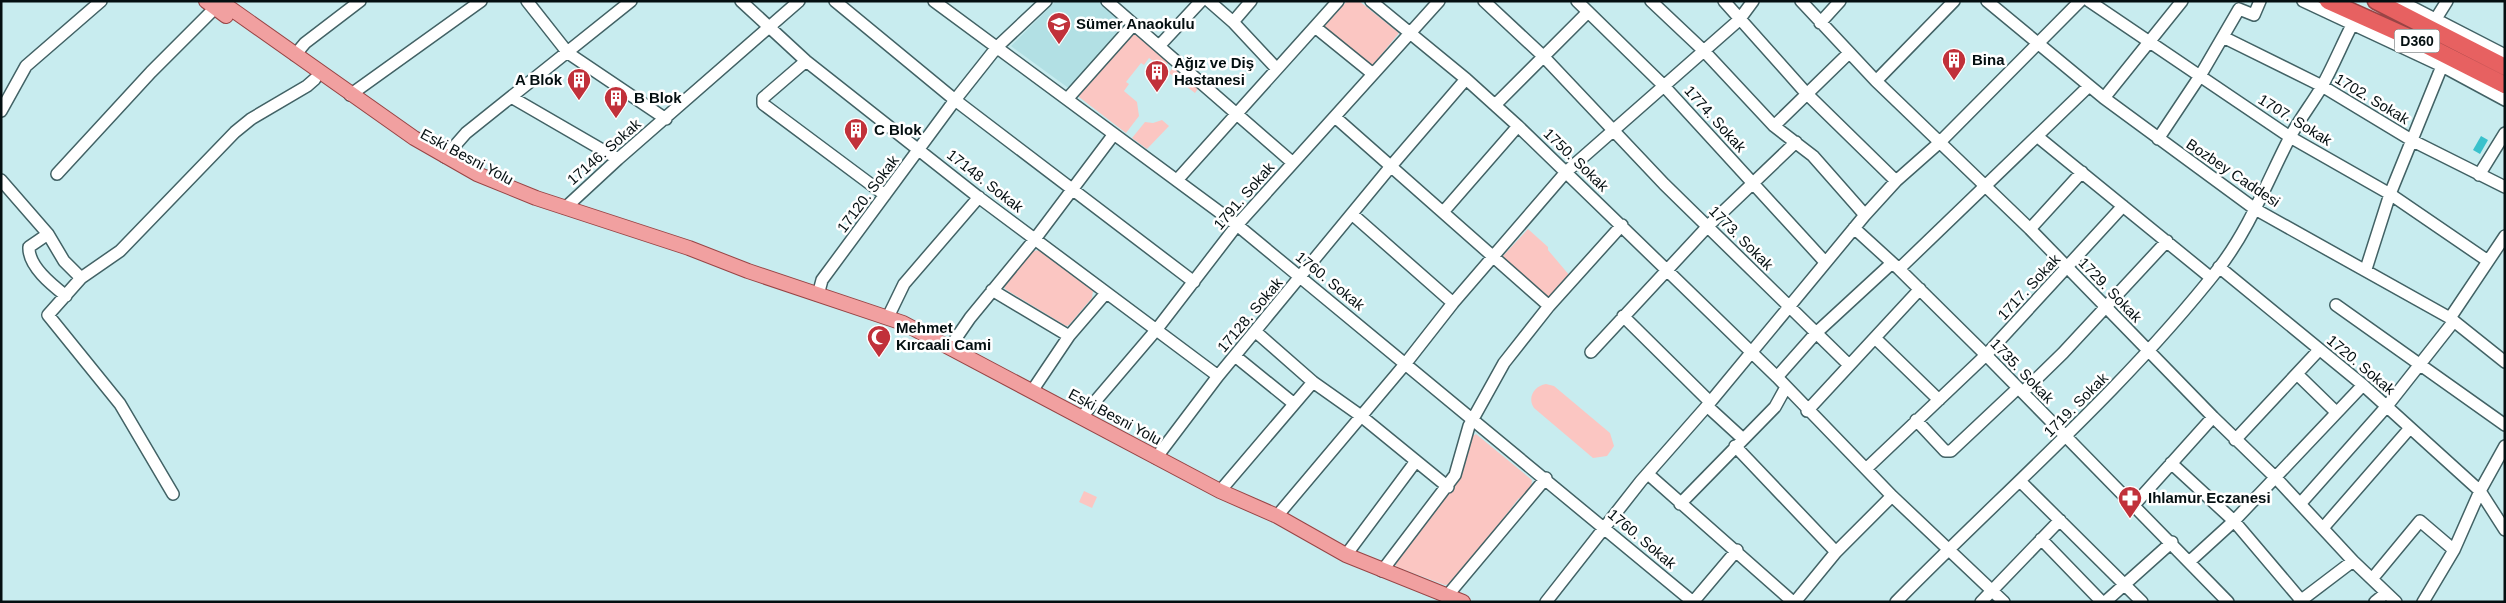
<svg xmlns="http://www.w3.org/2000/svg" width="2506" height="603" viewBox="0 0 2506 603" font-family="Arial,sans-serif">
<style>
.built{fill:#b2e0e4}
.green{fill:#fbc6c2}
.water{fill:#39c1cc}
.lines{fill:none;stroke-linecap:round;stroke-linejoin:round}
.minor-casing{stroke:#426265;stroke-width:14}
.major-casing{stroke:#984445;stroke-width:16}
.highway-casing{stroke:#984445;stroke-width:19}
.minor{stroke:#fff;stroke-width:11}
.major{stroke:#f1a0a0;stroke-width:14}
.highway{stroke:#e76161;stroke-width:16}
.labels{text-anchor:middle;stroke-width:5;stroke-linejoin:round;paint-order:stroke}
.shield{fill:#fff;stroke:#4f5758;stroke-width:1}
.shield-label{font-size:14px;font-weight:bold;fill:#040f11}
.poi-label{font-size:15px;font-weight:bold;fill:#040f11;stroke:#fff;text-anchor:start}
.street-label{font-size:15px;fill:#040f11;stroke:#fff}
</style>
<rect width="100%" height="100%" fill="#c8ecef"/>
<!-- built -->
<path class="built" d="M 1056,1 L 1102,1 L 1126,23 L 1070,87 L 1067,87 L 1011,46 Z"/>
<!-- green -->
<path class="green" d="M 1347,1 L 1359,1 L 1399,33 L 1372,66 L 1324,27 Z
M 1135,30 L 1170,60 L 1164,69 L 1149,58 L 1144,65 L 1141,63 L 1126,82 L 1129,84 L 1124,91 L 1137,102 L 1139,116 L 1126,133 L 1079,97 L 1078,92 Z
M 1175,64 L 1200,86 L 1195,93 L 1169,73 Z
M 1162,120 L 1169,126 L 1147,149 L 1132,138 L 1145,122 L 1153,123 Z
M 1528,229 L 1548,247 L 1548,250 L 1570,276 L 1549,298 L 1502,257 Z
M 1041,250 L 1093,291 L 1092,298 L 1069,325 L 1066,326 L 1005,289 L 1004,286 L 1033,251 Z
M 1546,384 L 1554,386 L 1610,433 L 1614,446 L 1607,456 L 1593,458 L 1534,408 C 1527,398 1534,386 1546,384 Z
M 1476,434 L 1532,480 L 1531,489 L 1522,501 L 1519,498 L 1453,584 L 1445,585 L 1397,567 L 1395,563 L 1449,491 L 1470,438 Z
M 1084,491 L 1097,497 L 1092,508 L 1079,502 Z"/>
<!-- water -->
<path class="water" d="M 2481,136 L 2488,140 L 2480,154 L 2473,150 Z"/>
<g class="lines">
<!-- minor casing -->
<g class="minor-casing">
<path id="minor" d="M 527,1 L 568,53 L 666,119
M 741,1 L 806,61 L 977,196 L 1218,376
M 835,1 L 955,100 L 1194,282
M 934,1 L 1237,225 L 1693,602
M 1107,1 L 1293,163
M 1209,1 L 1233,22 L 1276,68
M 1371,1 L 1466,79 L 1518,126 L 1777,377 L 1892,496 L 2004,602
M 1484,1 L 1543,56 L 1664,184 L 1849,365
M 1577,1 L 1663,85 L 1825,262
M 1651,1 L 1704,51 L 1774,126 L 1813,156 L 1865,215
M 1724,1 L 1806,93 L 1896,181
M 1801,1 L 1876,81 L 2030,229 L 2213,417 L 2276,478 L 2353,561 L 2396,602
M 1987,1 L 2104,98 L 2255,209 L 2450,318 L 2505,362
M 2089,1 L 2290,137 L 2390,194 L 2488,261
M 2303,1 L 2442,66 L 2505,100
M 2400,1 L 2505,55
M 1233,22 L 1251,1
M 1820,23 L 1840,1
M 2432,25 L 2447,1
M 1315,27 L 1373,74
M 2223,37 L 2322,86 L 2413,141 L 2505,187
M 1160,45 L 1201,1
M 295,55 L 305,43 L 360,1
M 806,61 L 763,98 L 763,104 L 885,195
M 1876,81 L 1954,1
M 350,95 L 481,1
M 511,97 L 618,159
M 1068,98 L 1134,24
M 2104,98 L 2182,1
M 1495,105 L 1588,12
M 1,111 L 26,66 L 101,1
M 1335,117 L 1549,306
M 1774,126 L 1849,53
M 2038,137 L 2210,277
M 2158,139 L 2200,76 L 2239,9 L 2254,15 L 2260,1
M 445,157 L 466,133 L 631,1
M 57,174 L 151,72 L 215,8
M 2479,175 L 2505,133
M 1178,179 L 1338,1
M 1,180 L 48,234 L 64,261 L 81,278
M 565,208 L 618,159 L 799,1
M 1444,211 L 1518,126
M 1352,214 L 1453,303
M 1854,228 L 1899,269 L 1986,355 L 2228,602
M 2030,229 L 2082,172
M 48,234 L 29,247 C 28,266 52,285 66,296
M 2219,267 L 2363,385 L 2480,491 L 2505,530
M 1899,269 L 2089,86
M 2366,269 L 2390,194 L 2442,66
M 992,290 L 1069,336
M 818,295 L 822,280 L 955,100 L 997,47 L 1046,1
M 2336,305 L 2505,425
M 1623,316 L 1710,402
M 888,317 L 904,284 L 979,197
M 2450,318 L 2505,236
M 1256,332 L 1313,382 L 1361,416 L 1448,487
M 1875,338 L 1939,400
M 950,347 L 970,318 L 1035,239 L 1114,134
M 1591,352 L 1708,226 L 1796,142
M 1235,356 L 1293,403
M 2297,374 L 2336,412
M 1777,377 L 1816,333 L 1892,263
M 1032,391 L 1069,336 L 1106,293
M 2023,392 L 2063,353 L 2167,241
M 1707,406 L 1742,438
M 1807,411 L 1920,289
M 1081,418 L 1157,329 L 1237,225 L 1439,1
M 1916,420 L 1945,451 L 1951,451 L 2018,388
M 2235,440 L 2319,350
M 1735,446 L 1836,552
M 1156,458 L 1218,376 L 1392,165 L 1466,79
M 2171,463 L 2234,521 L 2301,600
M 1867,468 L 1986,355 L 2123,206
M 1648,474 L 1793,602
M 2020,481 L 2142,602
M 1220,491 L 1313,382
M 173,494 L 120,404 L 48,315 L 81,278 L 120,251 L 235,132 L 251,119 L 307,86 L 315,79
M 1680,504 L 1775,407 L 1786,387
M 2300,504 L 2387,406 L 2454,321
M 2134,505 L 2213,417
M 1277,516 L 1406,363 L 1453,303 L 1566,172 L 1739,20 L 1753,1
M 2323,528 L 2410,428
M 2041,539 L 2102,602
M 1346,555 L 1416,461
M 2189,562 L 2234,521 L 2363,385
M 1382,571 L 1455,475 L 1469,426 L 1504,363 L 1549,306 L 1622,225
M 2372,579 L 2420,521 L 2454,550
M 1447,596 L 1546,478
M 1546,602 L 1641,481 L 1707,406 L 1865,215 L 1896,181 L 1939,143 L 2080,1
M 1693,602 L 1737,550
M 1795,602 L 1836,552 L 1892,496
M 1896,602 C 2005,491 2123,390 2219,268 C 2249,229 2267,182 2289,139 C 2298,121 2311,105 2321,88 C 2333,67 2342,44 2353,23
M 1981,602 L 2060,520
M 2105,602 L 2172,542
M 2299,602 L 2353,561
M 2375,602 L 2386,593
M 2423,602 L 2454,550 L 2480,491 L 2505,446"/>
</g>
<!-- major casing -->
<g class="major-casing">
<path id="major" d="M 206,1 L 226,16
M 220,1 L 414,138 L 477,174 L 536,198 L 689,248 L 748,271 L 903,323 L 1220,491 L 1277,516 L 1346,555 L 1463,602"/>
</g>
<!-- highway casing -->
<g class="highway-casing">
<path id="highway" d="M 2328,1 L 2424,44 L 2505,85
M 2376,1 L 2505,67"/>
</g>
<!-- minor -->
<use href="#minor" class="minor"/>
<!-- major -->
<use href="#major" class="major"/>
<!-- highway -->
<use href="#highway" class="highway"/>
</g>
<!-- icons -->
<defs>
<g id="school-pin" transform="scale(1.25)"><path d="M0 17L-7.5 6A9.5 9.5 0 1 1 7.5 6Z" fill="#c1313a" stroke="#fff"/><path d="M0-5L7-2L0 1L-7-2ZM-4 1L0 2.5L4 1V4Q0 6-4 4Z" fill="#fff"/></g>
<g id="building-pin" transform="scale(1.25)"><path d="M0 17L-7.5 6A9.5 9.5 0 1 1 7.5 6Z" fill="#c1313a" stroke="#fff"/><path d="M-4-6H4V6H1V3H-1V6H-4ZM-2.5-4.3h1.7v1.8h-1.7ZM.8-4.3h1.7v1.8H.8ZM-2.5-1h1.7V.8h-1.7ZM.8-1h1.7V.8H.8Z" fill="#fff"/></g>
<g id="mosque-pin" transform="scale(1.25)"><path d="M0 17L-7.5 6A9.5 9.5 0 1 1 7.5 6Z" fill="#c1313a" stroke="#fff"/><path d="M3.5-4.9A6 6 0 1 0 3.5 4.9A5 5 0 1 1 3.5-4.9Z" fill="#fff"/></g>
<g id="pharmacy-pin" transform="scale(1.25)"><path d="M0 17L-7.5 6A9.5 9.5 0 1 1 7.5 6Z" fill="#c1313a" stroke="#fff"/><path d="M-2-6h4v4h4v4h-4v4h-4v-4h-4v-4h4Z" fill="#fff"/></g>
</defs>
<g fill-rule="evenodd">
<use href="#school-pin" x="1059" y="24"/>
<use href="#building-pin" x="1954" y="60"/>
<use href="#building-pin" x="1157" y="72"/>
<use href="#building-pin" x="579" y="80"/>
<use href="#building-pin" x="616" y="98"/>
<use href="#building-pin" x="856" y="130"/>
<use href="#mosque-pin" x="879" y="337"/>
<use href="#pharmacy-pin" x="2130" y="498"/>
</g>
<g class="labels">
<!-- shield labels -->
<rect class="shield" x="2394.5" y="29.5" width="45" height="23" rx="4"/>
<g class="shield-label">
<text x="2417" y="46">D360</text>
</g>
<!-- poi labels -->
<g class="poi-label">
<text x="1076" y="29">Sümer Anaokulu</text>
<text x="1972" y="65">Bina</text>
<text x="1174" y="68">Ağız ve Diş<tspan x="1174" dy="17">Hastanesi</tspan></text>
<text x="562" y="85" text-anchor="end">A Blok</text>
<text x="634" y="103">B Blok</text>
<text x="874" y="135">C Blok</text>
<text x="896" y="333">Mehmet<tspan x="896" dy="17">Kırcaali Cami</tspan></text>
<text x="2148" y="503">Ihlamur Eczanesi</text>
</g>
<!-- street labels -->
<g class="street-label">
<text transform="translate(2372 99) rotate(31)" y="5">1702. Sokak</text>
<text transform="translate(1715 119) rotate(48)" y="5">1774. Sokak</text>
<text transform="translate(2295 120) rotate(32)" y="5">1707. Sokak</text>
<text transform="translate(604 152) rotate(-41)" y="5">17146. Sokak</text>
<text transform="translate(467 157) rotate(28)" y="5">Eski Besni Yolu</text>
<text transform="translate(1576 160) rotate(44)" y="5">1750. Sokak</text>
<text transform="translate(2233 173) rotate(34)" y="5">Bozbey Caddesi</text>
<text transform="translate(985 181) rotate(38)" y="5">17148. Sokak</text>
<text transform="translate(868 194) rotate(-53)" y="5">17120. Sokak</text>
<text transform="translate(1244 196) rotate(-49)" y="5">1791. Sokak</text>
<text transform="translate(1741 238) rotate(45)" y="5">1773. Sokak</text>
<text transform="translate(1330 281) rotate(39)" y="5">1760. Sokak</text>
<text transform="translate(2029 287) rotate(-47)" y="5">1717. Sokak</text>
<text transform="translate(2110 290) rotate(46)" y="5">1729. Sokak</text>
<text transform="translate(1250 315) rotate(-50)" y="5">17128. Sokak</text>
<text transform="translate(2361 365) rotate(40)" y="5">1720. Sokak</text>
<text transform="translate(2022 371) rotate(46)" y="5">1735. Sokak</text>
<text transform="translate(2076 405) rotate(-45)" y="5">1719. Sokak</text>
<text transform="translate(1115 417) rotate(28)" y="5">Eski Besni Yolu</text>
<text transform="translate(1642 539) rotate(40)" y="5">1760. Sokak</text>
</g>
</g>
<!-- border -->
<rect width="2506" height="603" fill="none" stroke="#040f11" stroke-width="5"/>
</svg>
